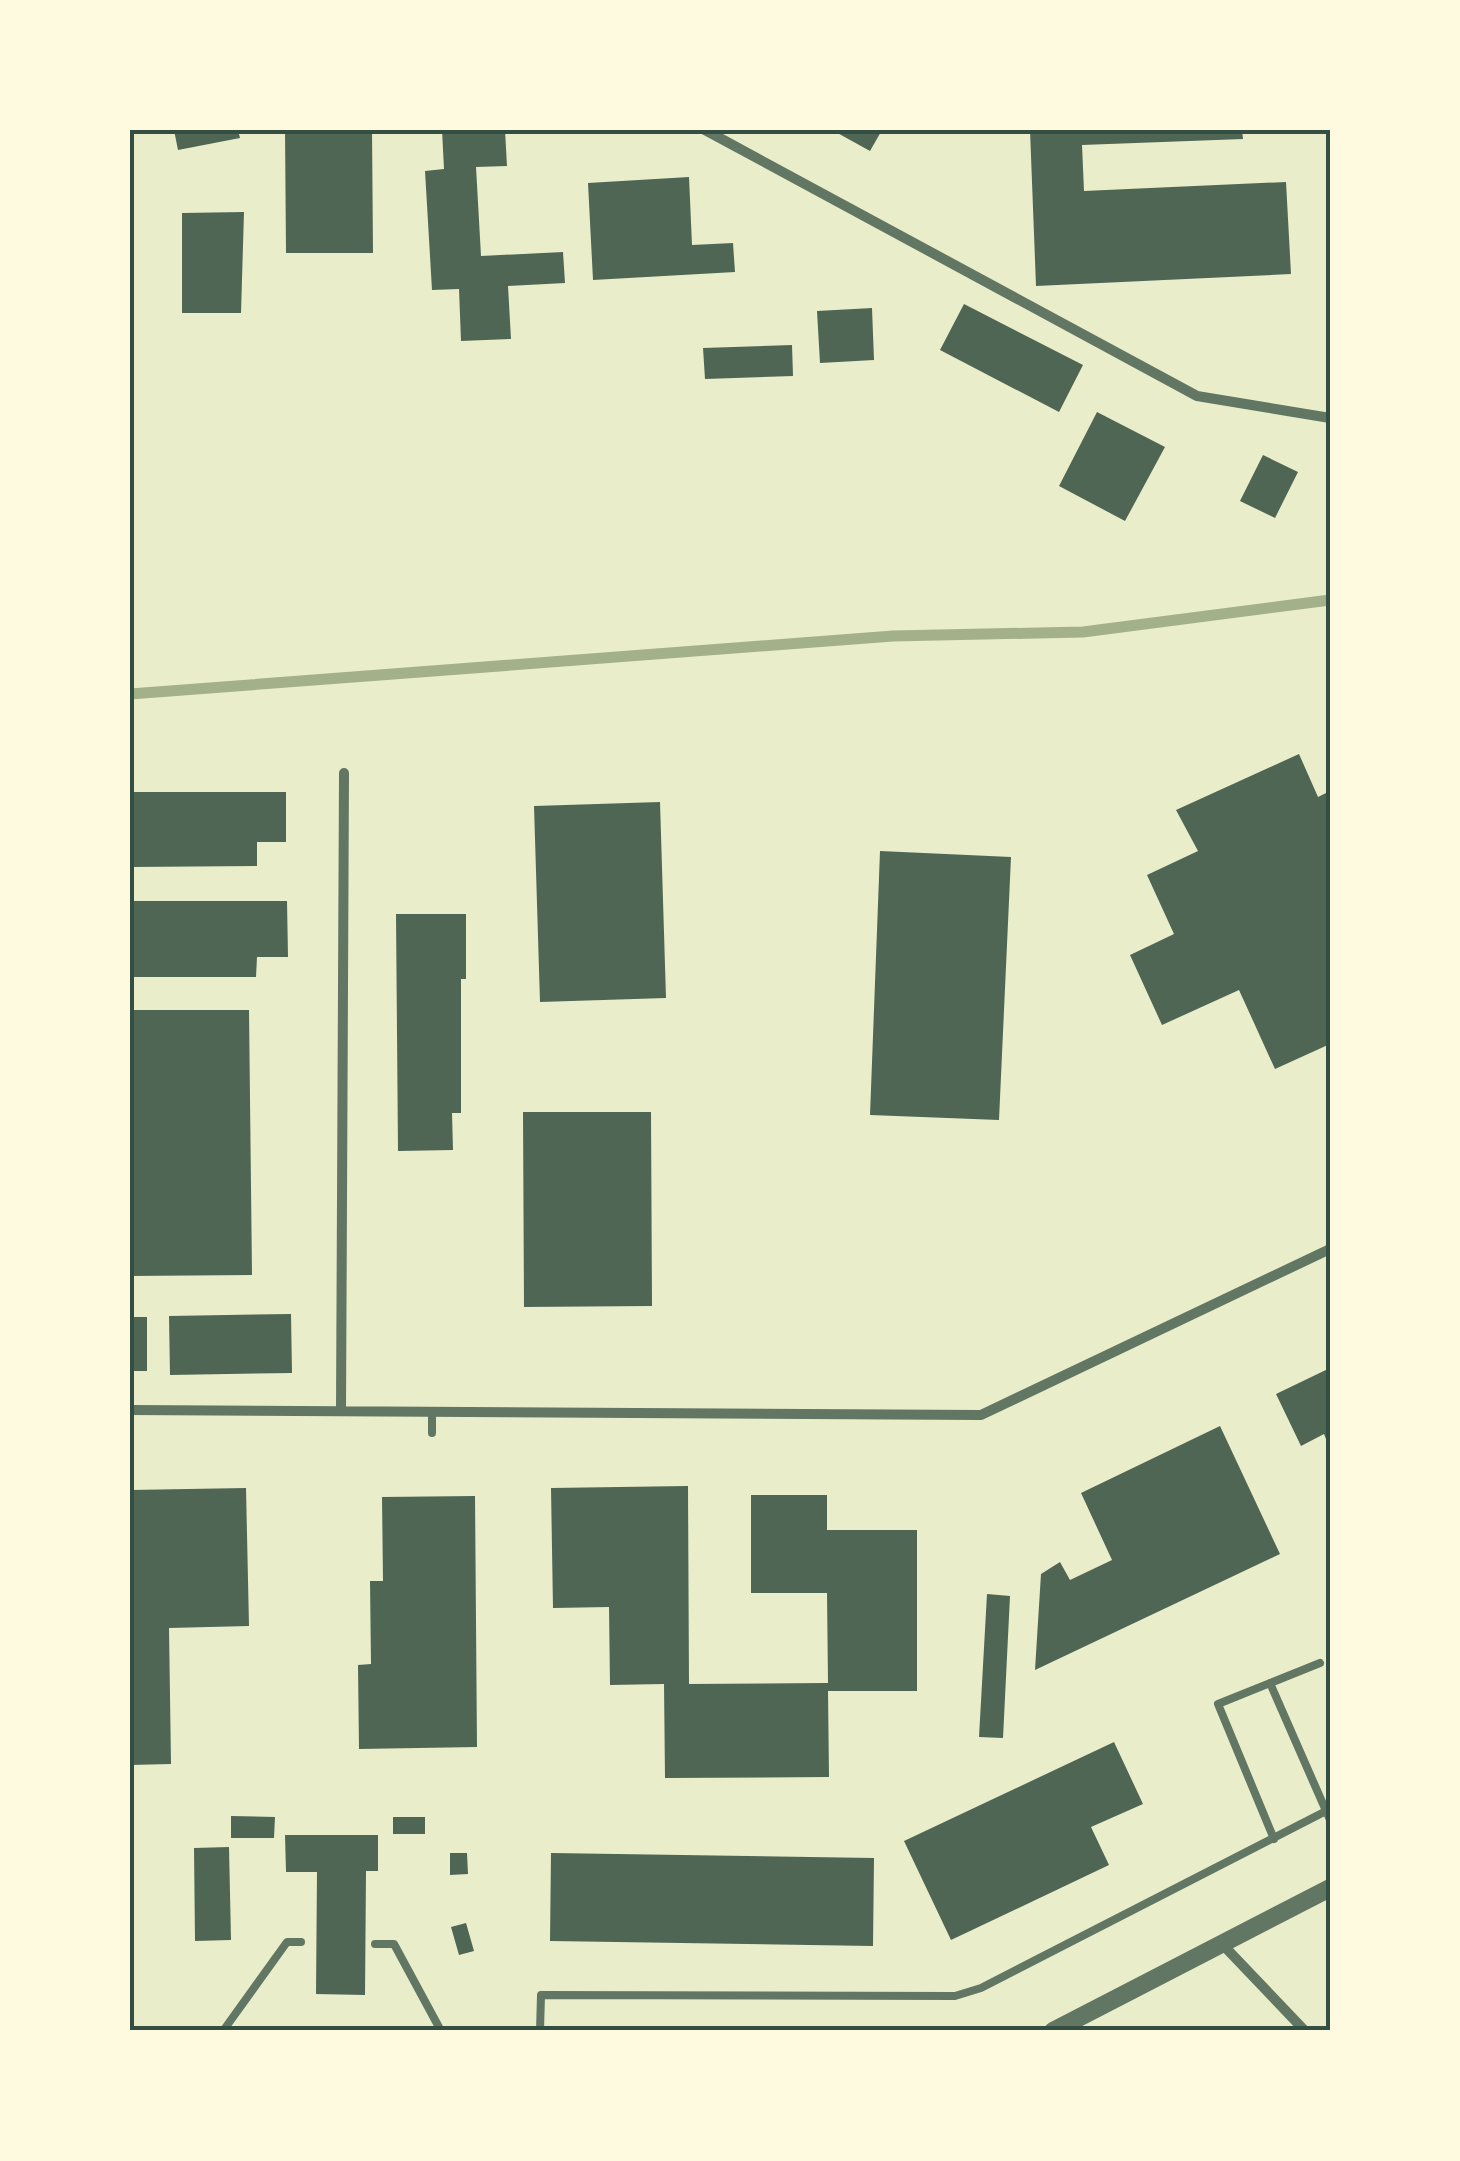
<svg xmlns="http://www.w3.org/2000/svg" width="1460" height="2161" viewBox="0 0 1460 2161" font-family="'Roboto Condensed',sans-serif">
<style>
.lines{fill:none;stroke-linecap:round;stroke-linejoin:round}
.stream{stroke:#a3b18a;stroke-width:11}
.building{fill:#4f6655}
.service{stroke:#617663;stroke-width:8}
.minor{stroke:#617663;stroke-width:10}
.tertiary{stroke:#617663;stroke-width:18}
.neatline{fill:none;stroke:#344e41;stroke-width:4}
</style>
<rect width="100%" height="100%" fill="#e9edc9"/>
<g class="lines">
<!-- stream -->
<path class="stream" d="M 130,694 L 893,636 L 1083,632 L 1330,600"/>
</g>
<!-- building -->
<path class="building" d="M 174,130 L 238,130 L 240,138 L 178,150 Z
M 285,130 L 372,130 L 373,253 L 286,253 Z
M 442,130 L 505,130 L 507,166 L 476,167 L 481,256 L 563,252 L 565,283 L 508,286 L 511,339 L 461,341 L 459,289 L 432,290 L 425,171 L 444,169 Z
M 832,130 L 882,130 L 870,151 Z
M 1030,130 L 1242,130 L 1243,139 L 1082,145 L 1084,191 L 1286,182 L 1291,274 L 1036,286 Z
M 689,177 L 692,245 L 733,243 L 735,272 L 593,280 L 588,183 Z
M 244,212 L 241,313 L 182,313 L 182,213 Z
M 964,304 L 1083,365 L 1059,412 L 940,350 Z
M 872,308 L 874,360 L 820,363 L 817,311 Z
M 792,345 L 793,376 L 705,379 L 703,348 Z
M 1097,412 L 1165,447 L 1125,521 L 1059,486 Z
M 1263,455 L 1298,472 L 1275,518 L 1240,501 Z
M 1299,754 L 1318,797 L 1330,791 L 1330,1044 L 1275,1069 L 1239,990 L 1162,1025 L 1130,955 L 1174,934 L 1147,875 L 1198,851 L 1176,810 Z
M 130,792 L 286,792 L 286,842 L 257,842 L 257,866 L 130,867 Z
M 660,802 L 666,998 L 540,1002 L 534,806 Z
M 880,851 L 1011,857 L 999,1120 L 870,1115 Z
M 130,901 L 287,901 L 288,957 L 257,957 L 256,977 L 130,977 Z
M 396,914 L 466,914 L 466,979 L 461,979 L 461,1113 L 452,1113 L 453,1150 L 398,1151 Z
M 130,1010 L 249,1010 L 252,1275 L 130,1276 Z
M 523,1112 L 651,1112 L 652,1306 L 524,1307 Z
M 291,1314 L 292,1373 L 170,1375 L 169,1316 Z
M 130,1317 L 147,1317 L 147,1371 L 130,1371 Z
M 1330,1368 L 1330,1449 L 1324,1434 L 1301,1446 L 1276,1394 Z
M 1220,1426 L 1280,1554 L 1035,1670 L 1041,1574 L 1060,1562 L 1070,1580 L 1112,1560 L 1081,1493 Z
M 688,1486 L 689,1684 L 828,1683 L 827,1593 L 751,1593 L 751,1495 L 827,1495 L 827,1530 L 917,1530 L 917,1691 L 828,1691 L 829,1777 L 665,1778 L 664,1684 L 610,1685 L 609,1607 L 553,1608 L 551,1488 Z
M 246,1488 L 249,1626 L 169,1628 L 171,1764 L 130,1765 L 130,1490 Z
M 475,1496 L 477,1747 L 359,1749 L 358,1665 L 371,1664 L 370,1581 L 383,1581 L 382,1497 Z
M 987,1594 L 1010,1596 L 1003,1738 L 979,1737 Z
M 1114,1742 L 1143,1804 L 1091,1827 L 1109,1865 L 951,1940 L 904,1841 Z
M 231,1816 L 275,1817 L 274,1838 L 231,1838 Z
M 393,1817 L 425,1817 L 425,1834 L 393,1834 Z
M 285,1835 L 378,1835 L 378,1871 L 366,1871 L 365,1995 L 316,1994 L 317,1872 L 286,1872 Z
M 229,1847 L 231,1940 L 195,1941 L 194,1848 Z
M 450,1853 L 467,1853 L 468,1874 L 450,1875 Z
M 551,1853 L 874,1858 L 873,1946 L 550,1941 Z
M 466,1923 L 474,1951 L 459,1955 L 451,1927 Z"/>
<g class="lines">
<!-- service -->
<path class="service" d="M 432,1412 L 432,1433
M 1270,1683 L 1330,1820
M 1274,1839 L 1218,1704 L 1320,1663
M 375,1944 L 394,1944 L 441,2031
M 223,2031 L 287,1942 L 301,1942
M 540,2031 L 541,1995 L 955,1996 L 981,1988 L 1330,1809"/>
<!-- minor -->
<path class="minor" d="M 705,130 L 1197,396 L 1330,418
M 130,1410 L 981,1415 L 1330,1249
M 341,1411 L 344,773
M 1224,1946 L 1305,2031"/>
<!-- tertiary -->
<path class="tertiary" d="M 1053,2031 L 1330,1888"/>
</g>
<!-- border -->
<rect width="1460" height="2161" fill="none" stroke="#fefae0" stroke-width="265"/>
<rect x="132" y="132" width="1196" height="1896" class="neatline"/>
</svg>
